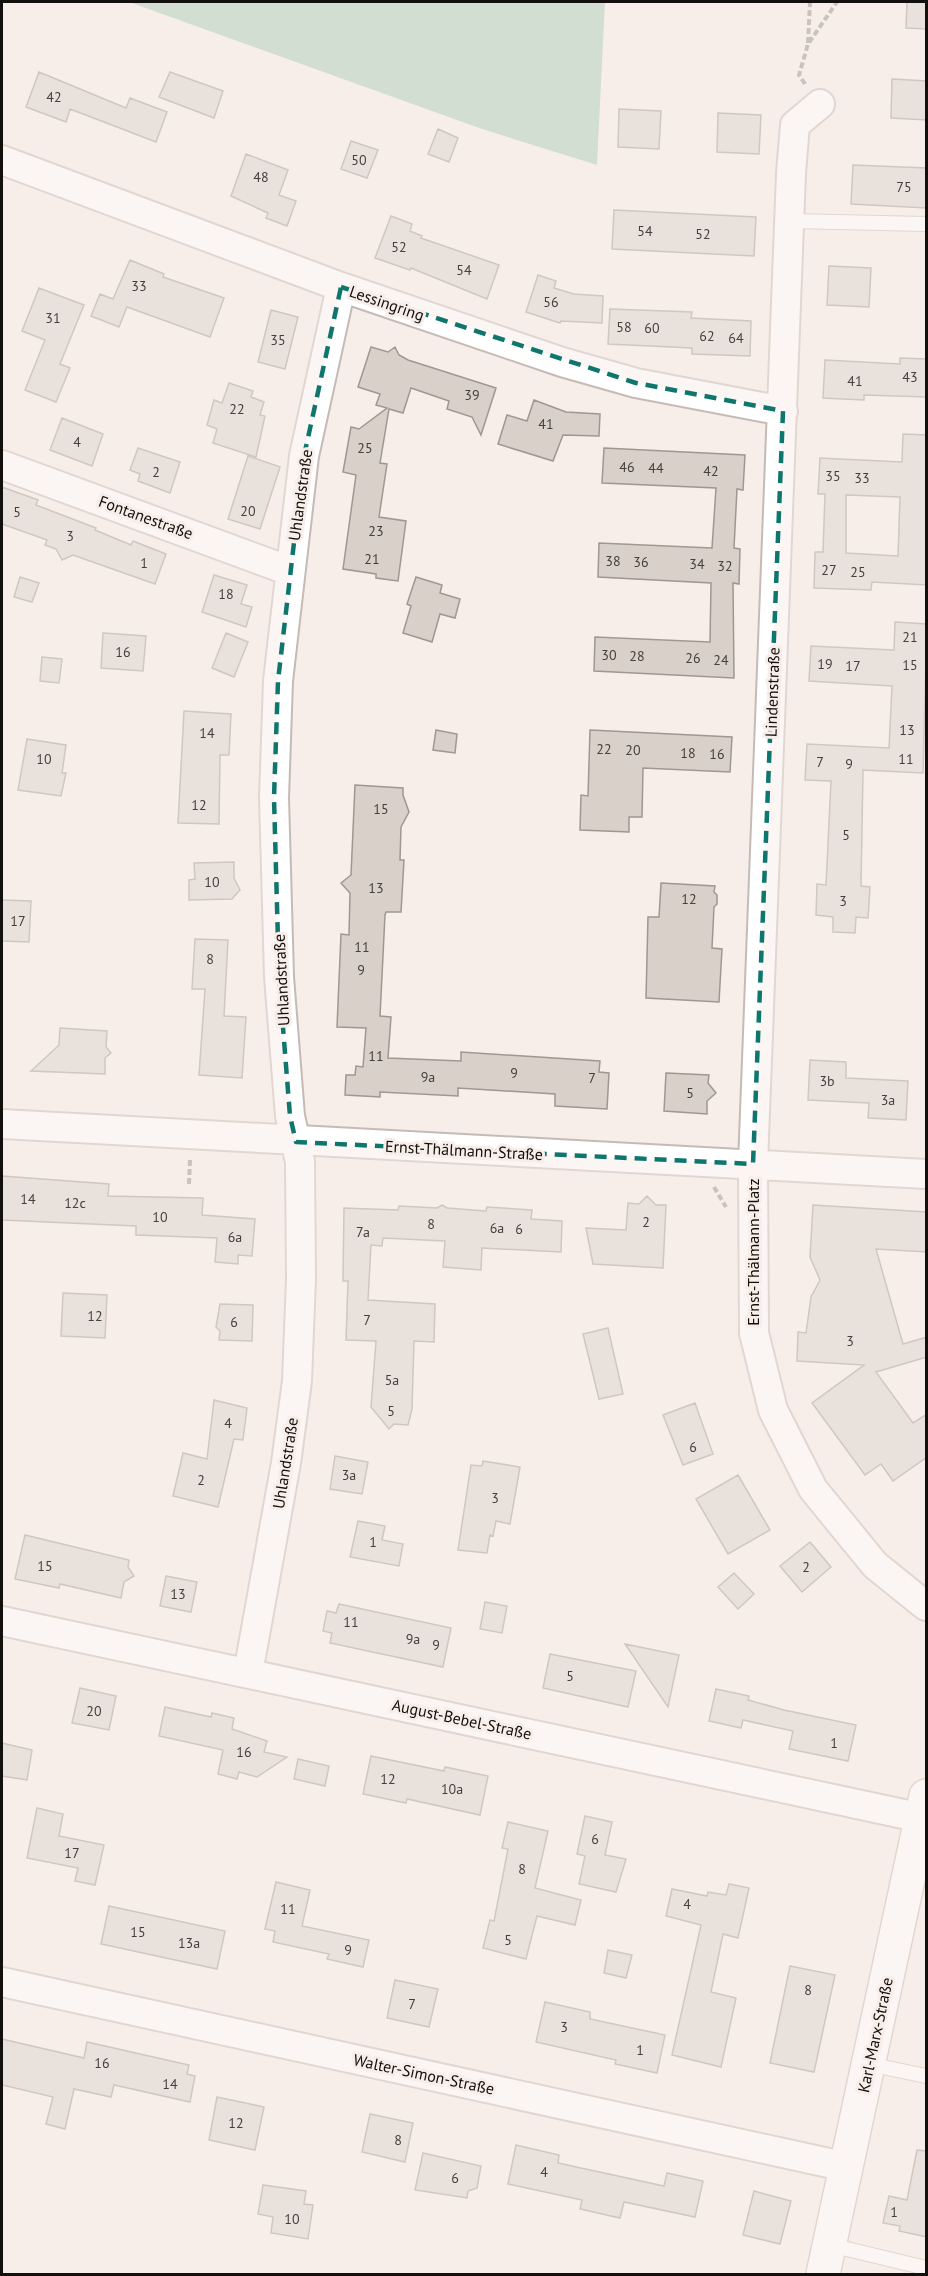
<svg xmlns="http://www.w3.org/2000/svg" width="928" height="2276" viewBox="0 0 928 2276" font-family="'PT Sans',sans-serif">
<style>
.green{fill:#a6cab6}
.building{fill:#d8d0c9;stroke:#9f9791;stroke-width:1.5;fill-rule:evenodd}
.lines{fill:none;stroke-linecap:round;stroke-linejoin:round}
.service-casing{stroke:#c5bbb6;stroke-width:16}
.minor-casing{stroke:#c5bbb6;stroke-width:32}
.secondary-casing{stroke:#c5bbb6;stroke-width:36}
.path{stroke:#928c88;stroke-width:4;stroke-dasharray:6 3;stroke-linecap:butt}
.service{stroke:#fff;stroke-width:14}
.minor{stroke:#fff;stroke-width:28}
.secondary{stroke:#fff;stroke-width:33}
.marked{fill:none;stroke:#0f766e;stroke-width:4.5;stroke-dasharray:12 8;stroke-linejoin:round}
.labels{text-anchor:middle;stroke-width:6;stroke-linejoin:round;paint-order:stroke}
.number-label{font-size:14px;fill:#443f3c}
.street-label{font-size:16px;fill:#120f0d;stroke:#f7eee9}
</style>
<rect width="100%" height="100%" fill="#f7eee9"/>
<!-- green -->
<path class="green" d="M 129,2 L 605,2 L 597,165 L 482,129 Z"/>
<!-- building -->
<path class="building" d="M 907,2 L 927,2 L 927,29 L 906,28 Z
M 39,72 L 126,108 L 130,98 L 167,112 L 156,142 L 70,109 L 66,122 L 26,107 Z
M 170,72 L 223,91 L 214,118 L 159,97 Z
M 892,79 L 927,81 L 927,120 L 891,118 Z
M 619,109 L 661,111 L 659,149 L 618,147 Z
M 718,113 L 761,115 L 759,154 L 717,152 Z
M 438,129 L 458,138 L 449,162 L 428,154 Z
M 351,141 L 378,150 L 367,178 L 341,169 Z
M 246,154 L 288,170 L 279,195 L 296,201 L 287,226 L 266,218 L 268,213 L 231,196 Z
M 853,165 L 927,168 L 927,208 L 851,204 Z
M 614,210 L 756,217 L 754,256 L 612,249 Z
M 391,216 L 412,224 L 410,231 L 422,236 L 421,238 L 499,265 L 487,299 L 411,268 L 410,270 L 375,258 Z
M 130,260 L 164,274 L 163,277 L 224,298 L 210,337 L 127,307 L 119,327 L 91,316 L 100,294 L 113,299 Z
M 829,266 L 871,268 L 869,307 L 827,305 Z
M 538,275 L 556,281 L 554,288 L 574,294 L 603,296 L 602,323 L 561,321 L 560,323 L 526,312 Z
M 39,288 L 84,305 L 60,364 L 70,368 L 56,402 L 25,390 L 45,340 L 22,331 Z
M 610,309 L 692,312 L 691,318 L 751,321 L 750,356 L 692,354 L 692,348 L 608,344 Z
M 271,310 L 298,317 L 285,369 L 258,362 Z
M 371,347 L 388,352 L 395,347 L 399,355 L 408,360 L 496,388 L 481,435 L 472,417 L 447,409 L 449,401 L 411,388 L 403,413 L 389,409 L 380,463 L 387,464 L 379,517 L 406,521 L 398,581 L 376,578 L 376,574 L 343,569 L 356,475 L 343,472 L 351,427 L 359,429 L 387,408 L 376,405 L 380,394 L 358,387 Z
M 900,358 L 927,359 L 927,397 L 864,395 L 864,400 L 823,398 L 825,360 L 900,364 Z
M 229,383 L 253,391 L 251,397 L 264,402 L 260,415 L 265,416 L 256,457 L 213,443 L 217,429 L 207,425 L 214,400 L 222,403 Z
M 534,400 L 566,412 L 600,414 L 599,436 L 563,435 L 553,461 L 498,444 L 507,415 L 527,421 Z
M 62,418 L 103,434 L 92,466 L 50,450 Z
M 903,434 L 927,435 L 927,585 L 872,582 L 871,590 L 814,588 L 815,552 L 823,552 L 825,494 L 818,494 L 820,458 L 902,462 ZM 846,495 L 900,497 L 898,556 L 846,553 Z
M 138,448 L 180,462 L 170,493 L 138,481 L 140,474 L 130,470 Z
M 604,448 L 745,455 L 743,490 L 737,489 L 734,548 L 740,549 L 739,584 L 733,583 L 734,678 L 594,671 L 595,637 L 710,642 L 711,583 L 598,577 L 599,543 L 712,548 L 716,488 L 602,483 Z
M 248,456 L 280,467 L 260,529 L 228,519 Z
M 2,487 L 38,500 L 36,505 L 96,528 L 95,530 L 131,545 L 133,541 L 166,554 L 155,584 L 73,555 L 62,560 L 56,549 L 45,545 L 47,540 L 2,524 Z
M 214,575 L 247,585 L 241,604 L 252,607 L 246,627 L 202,612 Z
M 20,577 L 39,583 L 32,602 L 14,597 Z
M 416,577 L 442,585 L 440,593 L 460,599 L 455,618 L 440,614 L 432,642 L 403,633 L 411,606 L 407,604 Z
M 895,622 L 927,624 L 923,773 L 863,770 L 861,886 L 870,887 L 868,918 L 856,917 L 855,933 L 833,932 L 833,917 L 816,915 L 817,884 L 826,885 L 831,781 L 805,780 L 807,744 L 889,748 L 892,686 L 809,681 L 811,646 L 894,650 Z
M 103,633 L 146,636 L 143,671 L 101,668 Z
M 226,633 L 248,642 L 234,677 L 212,668 Z
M 42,657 L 62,659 L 59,683 L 40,681 Z
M 184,711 L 231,714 L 229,755 L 220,755 L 219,824 L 178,823 Z
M 436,730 L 457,734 L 455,753 L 433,750 Z
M 590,730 L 732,737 L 730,772 L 643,768 L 642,817 L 629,817 L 629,832 L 580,830 L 581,795 L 588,796 Z
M 27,739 L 66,745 L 62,773 L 66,773 L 61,796 L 18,790 Z
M 355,785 L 403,788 L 403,795 L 409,812 L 401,827 L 400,860 L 404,860 L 401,912 L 386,912 L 385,915 L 380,1016 L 391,1017 L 388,1058 L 461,1061 L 461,1052 L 600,1061 L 599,1072 L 609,1073 L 607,1109 L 555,1106 L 555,1094 L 458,1088 L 458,1096 L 380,1092 L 380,1097 L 345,1095 L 346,1075 L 355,1075 L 356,1066 L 363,1067 L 366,1028 L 337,1027 L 341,934 L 349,935 L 350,893 L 341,883 L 351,875 Z
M 234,862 L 234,878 L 240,890 L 232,899 L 189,900 L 189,880 L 195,879 L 194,863 Z
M 661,883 L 715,886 L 714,892 L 717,895 L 717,904 L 714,907 L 712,948 L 722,949 L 719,1002 L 646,998 L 648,917 L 659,917 Z
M 2,900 L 31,901 L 29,942 L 2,941 Z
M 195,939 L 228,940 L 224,1016 L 246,1017 L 242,1078 L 199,1075 L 205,989 L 192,989 Z
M 60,1028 L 107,1031 L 106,1047 L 111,1053 L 105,1058 L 105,1074 L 31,1071 L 59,1045 Z
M 810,1060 L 846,1062 L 846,1078 L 908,1081 L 906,1120 L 868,1118 L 869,1103 L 808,1100 Z
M 666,1073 L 709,1075 L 708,1083 L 716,1093 L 707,1101 L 707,1114 L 664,1111 Z
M 2,1176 L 109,1184 L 108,1196 L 203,1198 L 202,1215 L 255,1219 L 252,1256 L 238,1255 L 238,1264 L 215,1262 L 217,1238 L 136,1235 L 136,1226 L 2,1220 Z
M 647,1196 L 656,1205 L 666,1205 L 663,1268 L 593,1264 L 586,1228 L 626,1230 L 628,1203 L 639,1204 Z
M 442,1205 L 447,1208 L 486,1211 L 487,1207 L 532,1210 L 531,1219 L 562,1221 L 561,1252 L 482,1248 L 481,1270 L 443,1267 L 445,1241 L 383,1238 L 382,1246 L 371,1245 L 368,1300 L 435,1304 L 434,1342 L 414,1341 L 412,1409 L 408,1425 L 394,1424 L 389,1429 L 371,1407 L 376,1341 L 346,1340 L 348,1281 L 343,1281 L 344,1208 L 398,1210 L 399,1206 L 437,1208 Z
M 813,1205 L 927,1212 L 927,1252 L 876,1249 L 903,1344 L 927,1337 L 927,1357 L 876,1372 L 913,1423 L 927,1414 L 927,1457 L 893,1481 L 881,1464 L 865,1475 L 812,1403 L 864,1365 L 797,1361 L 798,1332 L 806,1333 L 811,1297 L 820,1280 L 810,1257 Z
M 63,1293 L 107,1295 L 105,1338 L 61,1336 Z
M 220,1304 L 253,1305 L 252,1341 L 219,1340 L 220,1331 L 216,1327 Z
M 608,1328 L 623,1394 L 599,1399 L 583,1334 Z
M 214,1400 L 247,1408 L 243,1440 L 234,1439 L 218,1507 L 173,1496 L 183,1453 L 207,1459 Z
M 695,1403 L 713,1454 L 683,1465 L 663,1415 Z
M 335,1456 L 368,1462 L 362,1494 L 330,1489 Z
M 483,1461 L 520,1467 L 510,1524 L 496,1521 L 493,1536 L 490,1535 L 487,1553 L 458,1550 L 471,1465 L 482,1466 Z
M 738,1475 L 770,1530 L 728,1554 L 696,1499 Z
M 358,1521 L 385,1526 L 382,1540 L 403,1544 L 399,1566 L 350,1557 Z
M 25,1535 L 129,1560 L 128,1567 L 134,1576 L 124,1582 L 121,1598 L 60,1584 L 59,1588 L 15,1579 Z
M 810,1542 L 831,1567 L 802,1592 L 780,1566 Z
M 734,1573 L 754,1594 L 738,1609 L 718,1587 Z
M 166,1576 L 197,1582 L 191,1612 L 160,1606 Z
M 485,1602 L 507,1606 L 502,1633 L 480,1629 Z
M 339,1604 L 451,1628 L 443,1667 L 330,1643 L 332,1633 L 323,1631 L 327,1611 L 336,1613 Z
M 625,1644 L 679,1655 L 668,1707 Z
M 550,1654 L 636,1671 L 628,1707 L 543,1688 Z
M 80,1688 L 116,1696 L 109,1730 L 72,1723 Z
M 716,1689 L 749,1696 L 748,1700 L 784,1710 L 856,1725 L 848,1761 L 789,1749 L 793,1731 L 743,1720 L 741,1728 L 709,1721 Z
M 165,1707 L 211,1717 L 212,1713 L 234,1718 L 232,1729 L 267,1741 L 264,1752 L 287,1757 L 257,1777 L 239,1772 L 237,1779 L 218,1774 L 223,1750 L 159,1736 Z
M 2,1743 L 32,1750 L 27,1780 L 2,1776 Z
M 371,1756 L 444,1771 L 445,1767 L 488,1776 L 480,1815 L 407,1799 L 406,1803 L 363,1794 Z
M 298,1759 L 329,1766 L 325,1786 L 294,1779 Z
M 37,1808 L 63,1814 L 59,1836 L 104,1845 L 95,1885 L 75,1881 L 78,1868 L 27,1858 Z
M 585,1816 L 612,1822 L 605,1855 L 626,1859 L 616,1892 L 579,1884 L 585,1856 L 577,1854 Z
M 508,1822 L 548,1831 L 535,1888 L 581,1900 L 575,1925 L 537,1916 L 526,1959 L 483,1948 L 490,1920 L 494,1921 L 508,1849 L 502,1848 Z
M 276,1882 L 310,1890 L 302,1926 L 369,1940 L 363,1967 L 327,1959 L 329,1954 L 273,1942 L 275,1931 L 265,1929 Z
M 729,1884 L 749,1888 L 738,1938 L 723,1934 L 711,1992 L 736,1998 L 721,2067 L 672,2055 L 701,1925 L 666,1916 L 672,1889 L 707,1896 L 708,1892 L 726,1895 Z
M 109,1906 L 225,1931 L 217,1969 L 101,1944 Z
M 608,1950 L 632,1955 L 626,1978 L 604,1973 Z
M 790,1966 L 835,1975 L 814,2072 L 770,2063 Z
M 395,1980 L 438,1989 L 429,2027 L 387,2018 Z
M 545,2002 L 590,2012 L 590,2019 L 665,2035 L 657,2073 L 615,2064 L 616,2060 L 536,2042 Z
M 2,2039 L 84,2058 L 87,2042 L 189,2065 L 187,2074 L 195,2076 L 190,2102 L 114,2085 L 111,2097 L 74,2089 L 65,2129 L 46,2124 L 53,2097 L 2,2085 Z
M 217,2097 L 264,2107 L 255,2150 L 209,2140 Z
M 370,2114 L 413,2123 L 405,2162 L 362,2152 Z
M 516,2145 L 559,2155 L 558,2163 L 664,2186 L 667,2173 L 703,2181 L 695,2217 L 624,2202 L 620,2218 L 580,2209 L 582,2200 L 508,2184 Z
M 917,2150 L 927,2151 L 927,2237 L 899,2231 L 900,2226 L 883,2223 L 889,2196 L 907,2200 Z
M 423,2153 L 481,2166 L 477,2188 L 468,2191 L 467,2198 L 415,2190 Z
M 263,2185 L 306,2191 L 304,2204 L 313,2205 L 308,2239 L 271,2233 L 273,2217 L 258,2214 Z
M 754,2191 L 791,2201 L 780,2244 L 743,2235 Z"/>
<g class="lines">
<!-- service casing -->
<g class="service-casing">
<path id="service" d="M 791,221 L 926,224
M 868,2064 L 926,2076
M 830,2245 L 926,2268"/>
</g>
<!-- minor casing -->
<g class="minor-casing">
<path id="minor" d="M 820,104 L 795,125 L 791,173 L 753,1164 L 754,1333 L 773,1410 L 813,1489 L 875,1565 L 926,1606
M 2,160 L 341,287 L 562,362 L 636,383 L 783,411
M 2,465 L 290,571
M 2,1124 L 926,1174
M 2,1621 L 922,1818
M 248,1673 L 286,1463 L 297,1381 L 301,1279 L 300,1162 L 290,1116 L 279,977 L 274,798 L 278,681 L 304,456 L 341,287
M 2,1982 L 847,2167"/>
</g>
<!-- secondary casing -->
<g class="secondary-casing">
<path id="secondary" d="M 823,2274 L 926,1796"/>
</g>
<!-- path -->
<path class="path" d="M 808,43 L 810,2
M 805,84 L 799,75 L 808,44 L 837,2
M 189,1184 L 190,1160
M 714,1187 L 726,1207"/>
<!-- service -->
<use href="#service" class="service"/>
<!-- minor -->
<use href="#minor" class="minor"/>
<!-- secondary -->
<use href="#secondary" class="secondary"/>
</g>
<!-- marked area -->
<path d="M0 0H928V2276H0ZM 341,287 L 636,383 L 783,411 L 753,1164 L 296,1142 L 290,1116 L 279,977 L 274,798 L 278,681 L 304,456 Z" fill="#f7eee9" fill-opacity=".55" fill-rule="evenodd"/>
<path class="marked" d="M 341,287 L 636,383 L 783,411 L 753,1164 L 296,1142 L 290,1116 L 279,977 L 274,798 L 278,681 L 304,456 Z"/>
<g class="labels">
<!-- number labels -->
<g class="number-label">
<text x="54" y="102">42</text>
<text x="359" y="165">50</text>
<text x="261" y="182">48</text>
<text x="904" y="192">75</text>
<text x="645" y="236">54</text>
<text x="703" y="239">52</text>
<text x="399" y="252">52</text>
<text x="464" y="275">54</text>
<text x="139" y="291">33</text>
<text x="551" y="307">56</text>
<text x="53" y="323">31</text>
<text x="624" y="332">58</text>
<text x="652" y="333">60</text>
<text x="707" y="341">62</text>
<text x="736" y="343">64</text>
<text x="278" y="345">35</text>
<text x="910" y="382">43</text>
<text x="855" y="386">41</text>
<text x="472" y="400">39</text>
<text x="237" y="414">22</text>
<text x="546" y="429">41</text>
<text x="77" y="447">4</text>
<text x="365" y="453">25</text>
<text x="627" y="472">46</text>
<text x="656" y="473">44</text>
<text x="711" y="476">42</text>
<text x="156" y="477">2</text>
<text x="833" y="481">35</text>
<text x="862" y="483">33</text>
<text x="248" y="516">20</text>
<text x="17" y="517">5</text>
<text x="376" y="536">23</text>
<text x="70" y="541">3</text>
<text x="372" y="564">21</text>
<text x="613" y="566">38</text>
<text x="641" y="567">36</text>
<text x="144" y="568">1</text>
<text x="697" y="569">34</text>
<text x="725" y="571">32</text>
<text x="829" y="575">27</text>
<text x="858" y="577">25</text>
<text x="226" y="599">18</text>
<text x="910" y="642">21</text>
<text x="123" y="657">16</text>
<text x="609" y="660">30</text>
<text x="637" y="661">28</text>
<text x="693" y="663">26</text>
<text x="721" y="665">24</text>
<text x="825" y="669">19</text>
<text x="910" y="670">15</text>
<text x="853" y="671">17</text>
<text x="907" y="735">13</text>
<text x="207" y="738">14</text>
<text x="604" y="754">22</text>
<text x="633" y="755">20</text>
<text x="688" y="758">18</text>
<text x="717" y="759">16</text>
<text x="44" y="764">10</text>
<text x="906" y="764">11</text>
<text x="820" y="767">7</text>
<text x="849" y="769">9</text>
<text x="199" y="810">12</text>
<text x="381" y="814">15</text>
<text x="846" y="840">5</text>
<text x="212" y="887">10</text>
<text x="376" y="893">13</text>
<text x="689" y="904">12</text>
<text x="843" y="906">3</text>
<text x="18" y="926">17</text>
<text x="362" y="952">11</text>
<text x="210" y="964">8</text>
<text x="361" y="975">9</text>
<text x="376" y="1061">11</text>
<text x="514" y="1078">9</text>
<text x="428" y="1082">9a</text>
<text x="592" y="1083">7</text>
<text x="827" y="1086">3b</text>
<text x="690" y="1098">5</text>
<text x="888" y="1105">3a</text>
<text x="28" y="1204">14</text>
<text x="75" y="1208">12c</text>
<text x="160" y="1222">10</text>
<text x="646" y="1227">2</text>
<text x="431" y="1229">8</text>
<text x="497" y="1233">6a</text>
<text x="519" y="1234">6</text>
<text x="363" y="1237">7a</text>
<text x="235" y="1242">6a</text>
<text x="95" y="1321">12</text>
<text x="367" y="1325">7</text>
<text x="234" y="1327">6</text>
<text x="850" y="1346">3</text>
<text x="392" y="1385">5a</text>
<text x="391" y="1416">5</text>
<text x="228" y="1428">4</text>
<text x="693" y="1452">6</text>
<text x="349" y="1480">3a</text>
<text x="201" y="1485">2</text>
<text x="495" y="1503">3</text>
<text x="373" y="1547">1</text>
<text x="45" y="1571">15</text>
<text x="806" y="1572">2</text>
<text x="178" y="1599">13</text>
<text x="351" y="1627">11</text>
<text x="413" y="1644">9a</text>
<text x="436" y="1650">9</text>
<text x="570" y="1681">5</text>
<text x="94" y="1716">20</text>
<text x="834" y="1748">1</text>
<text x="244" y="1757">16</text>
<text x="388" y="1784">12</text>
<text x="452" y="1794">10a</text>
<text x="595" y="1844">6</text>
<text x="72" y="1858">17</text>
<text x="522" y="1874">8</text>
<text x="687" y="1909">4</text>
<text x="288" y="1914">11</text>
<text x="138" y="1937">15</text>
<text x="508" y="1945">5</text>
<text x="189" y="1948">13a</text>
<text x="348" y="1955">9</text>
<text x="808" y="1995">8</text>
<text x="412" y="2009">7</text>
<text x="564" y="2032">3</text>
<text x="640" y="2055">1</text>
<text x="102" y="2068">16</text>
<text x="170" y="2089">14</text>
<text x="236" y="2128">12</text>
<text x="398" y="2145">8</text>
<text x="544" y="2177">4</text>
<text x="455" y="2183">6</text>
<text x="894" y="2217">1</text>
<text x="292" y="2224">10</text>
</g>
<!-- street labels -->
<g class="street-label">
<text transform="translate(387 303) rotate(19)" y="6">Lessingring</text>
<text transform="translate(300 495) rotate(-82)" y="6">Uhlandstraße</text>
<text transform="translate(146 517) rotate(20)" y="6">Fontanestraße</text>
<text transform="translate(772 692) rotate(-88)" y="6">Lindenstraße</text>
<text transform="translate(281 980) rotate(-93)" y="6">Uhlandstraße</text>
<text transform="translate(464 1150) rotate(3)" y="6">Ernst-Thälmann-Straße</text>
<text transform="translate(753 1252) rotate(-90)" y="6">Ernst-Thälmann-Platz</text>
<text transform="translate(285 1463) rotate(-81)" y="6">Uhlandstraße</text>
<text transform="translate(462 1719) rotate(12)" y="6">August-Bebel-Straße</text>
<text transform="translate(875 2035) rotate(-78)" y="6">Karl-Marx-Straße</text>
<text transform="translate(424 2074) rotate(12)" y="6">Walter-Simon-Straße</text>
</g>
</g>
<!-- border -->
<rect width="928" height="2276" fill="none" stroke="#120f0d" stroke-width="6"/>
</svg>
